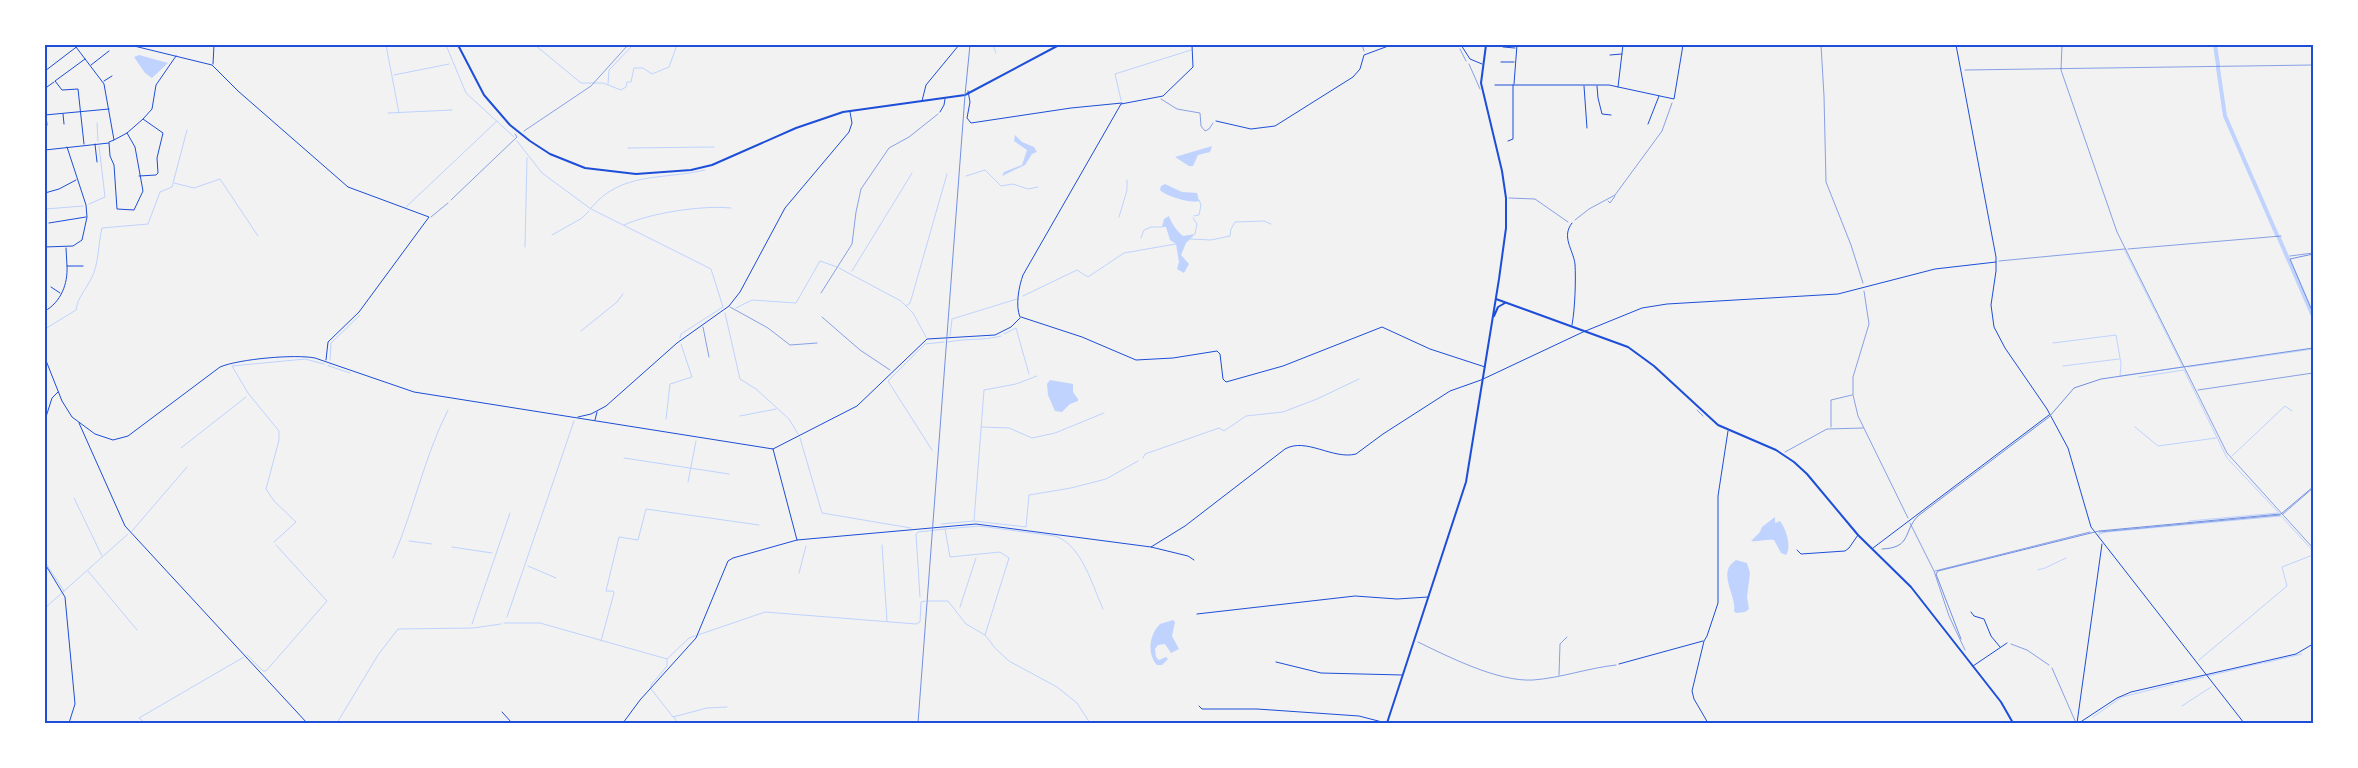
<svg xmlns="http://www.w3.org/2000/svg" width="2358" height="768" viewBox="0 0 2358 768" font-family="Karla,sans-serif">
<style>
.water{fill:#bfd3fe}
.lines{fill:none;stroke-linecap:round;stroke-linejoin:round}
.stream{stroke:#bfd3fe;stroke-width:1}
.river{stroke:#bfd3fe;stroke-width:4}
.path{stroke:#1d4ed8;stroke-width:0.5}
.service{stroke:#1d4ed8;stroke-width:0.5}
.minor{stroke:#1d4ed8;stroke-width:1}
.tertiary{stroke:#1d4ed8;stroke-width:1}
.secondary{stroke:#1d4ed8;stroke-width:2}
.rail{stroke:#7290e2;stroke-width:1}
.neatline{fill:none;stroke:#1d4ed8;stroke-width:2}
</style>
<rect width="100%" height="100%" fill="#f2f2f2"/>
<!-- water -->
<path class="water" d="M 139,55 L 168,63 L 152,78 L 145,73 L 134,57 Z
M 1015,135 L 1022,142 L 1034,147 L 1037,152 L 1032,154 L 1025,165 L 1002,176 L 1004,172 L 1022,165 L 1027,150 L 1014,141 Z
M 1212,146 L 1210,152 L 1198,155 L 1193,166 L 1189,166 L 1175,157 Z
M 1165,184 L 1182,192 L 1197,193 L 1199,201 C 1191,204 1166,196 1160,190 L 1161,186 Z
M 1169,216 C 1172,224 1176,230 1183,236 L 1195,234 L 1186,243 L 1181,255 L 1189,264 L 1184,273 L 1177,269 L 1179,262 L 1176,244 L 1170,240 L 1166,227 L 1162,227 L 1164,219 Z
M 1050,380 L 1073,384 L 1073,392 L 1078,399 L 1078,401 L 1070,404 L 1062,412 L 1055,411 L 1048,395 L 1047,384 Z
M 1775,517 L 1775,523 L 1780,521 C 1786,529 1792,547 1786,555 L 1781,553 L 1774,540 C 1766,539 1758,542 1751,541 L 1760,532 L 1762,527 Z
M 1736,560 L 1747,563 L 1750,573 L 1747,597 L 1749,609 L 1745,612 L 1736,613 L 1734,611 C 1737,595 1716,573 1736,560 Z
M 1173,620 L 1175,622 L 1172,636 L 1179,649 L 1171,653 L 1165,644 L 1158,645 L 1155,649 L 1156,657 L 1159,660 L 1166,657 L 1168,659 L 1162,665 L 1157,665 C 1147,654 1149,635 1160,624 Z"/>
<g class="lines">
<!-- stream -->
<path class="stream" d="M 386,45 L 399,113
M 446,45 L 466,93 L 514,137
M 535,45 L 581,83 L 603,83 L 621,90 L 626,87 L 627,82 L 631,82 L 634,68 L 643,68 L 652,74 L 669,67 L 677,45
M 993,45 L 996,53
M 394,75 L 449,64
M 608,84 L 609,70 L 633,45
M 1121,100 L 1115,74 L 1191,50
M 388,113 L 452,110
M 97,123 L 98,141
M 517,141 L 542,173 L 591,209 L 711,269 L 723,307 L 681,334 L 680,338
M 628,148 L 714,147
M 966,176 L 985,170 L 1001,186 L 1013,184 L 1028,189 L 1038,187
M 174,183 L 194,188 L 220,179 L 258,236
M 89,204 L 105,197 L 99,146
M 406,207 L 497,121
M 591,208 C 621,171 664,180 705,170
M 46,209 L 83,206
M 1194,216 L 1199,215 L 1201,205 L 1199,200
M 1119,217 L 1127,190 L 1127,180
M 1193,218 L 1197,224 L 1195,234
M 624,225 C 650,213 702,205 731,208
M 552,235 L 582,218 L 589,211
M 1141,238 L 1144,230 L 1151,227 L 1162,227
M 1190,239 L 1211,240 L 1230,236 L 1231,229 L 1235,222 L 1264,221 L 1271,224
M 525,247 L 527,158
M 2125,251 L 2156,313
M 839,268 L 901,301 L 913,313 L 926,337
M 852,271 L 912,173
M 1023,296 L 1077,270 L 1088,277 L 1124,253 L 1176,244
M 906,306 L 910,303 L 913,293 L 947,174
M 736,308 L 752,300 L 796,303 L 820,261 L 837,267
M 725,313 L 740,379 L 756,389 L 789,419 L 798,434
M 45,329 L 76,310 C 78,297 85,291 91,279 C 99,265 98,244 102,228 L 148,224 L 160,192 L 172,187 L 187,130
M 581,331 L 617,302 L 623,294
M 1004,334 L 1016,328 L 1029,374
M 950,336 L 952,319 L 1017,299
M 948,342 C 966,338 983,341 1001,336
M 2053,343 L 2116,335 L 2121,364 L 2120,376 L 2183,367 L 2157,315
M 330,360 L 331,343 L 360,315
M 328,366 L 330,365
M 329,366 L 350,373
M 2063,366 L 2119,359
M 2188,367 L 2313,349
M 2139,377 L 2184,370 L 2227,458 L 2279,513
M 740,416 L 776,409
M 666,419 L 670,384 L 692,377 L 681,344
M 981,427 L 1009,428 L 1032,438 L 1055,433 L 1104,413
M 2135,427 L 2158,446 L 2216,438
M 800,438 L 822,513 L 911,528
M 181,448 L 246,397
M 932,450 L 888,381 L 925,344 L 944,342
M 2232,456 L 2285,406 L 2292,411
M 624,458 L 729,474
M 1143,458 L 1145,454 L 1219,428 L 1224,431 L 1246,416 L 1283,412 L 1317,399 L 1359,379
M 688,482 L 696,441
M 74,498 L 102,556
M 974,521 L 984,390 L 1016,384 L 1037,376
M 2189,521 L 2278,513
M 941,524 L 974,521 L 1026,527 L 1029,495 L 1071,488 L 1106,479 L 1138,461
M 945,529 L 979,526 L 1055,536 C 1082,545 1092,585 1103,609
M 132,531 L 187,467
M 2099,536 L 2099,534 L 2106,532 L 2281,516 L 2313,551
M 409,541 L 432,544
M 274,542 L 296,522 L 274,501 L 266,489 L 279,440 L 279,431 L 248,393 L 232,366 L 305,359 L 324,364
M 882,545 L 887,621
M 452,547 L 492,553
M 393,558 C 414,510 424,457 448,410
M 45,562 L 64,591
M 528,566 L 556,578
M 2038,570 L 2045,568 L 2066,558
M 88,571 L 137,630
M 799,573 L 806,546
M 920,597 L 916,534 L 918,532 L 945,529 L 950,557 L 1000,552 L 1009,558 L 985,635 L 966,624 L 948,601 L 928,601
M 960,607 L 976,558
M 45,608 L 128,534
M 507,617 L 574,421
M 504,623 L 540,623 L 667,659
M 472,624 L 510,513
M 985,635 L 995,648 L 1009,661 L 1057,687 L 1077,703 L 1090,723
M 601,641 L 614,593 L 613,591 L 606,591 L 619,537 L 638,540 L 646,509 L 759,525
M 247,655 L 263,671 L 266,671 L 327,601 L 276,545
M 667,659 L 689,638 L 765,612 L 916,624 L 920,622 L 921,602 L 925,601
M 667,660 L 667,666 L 651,685 L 651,689 L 673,717 L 707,708 L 727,707
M 2199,660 L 2287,586 L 2282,567 L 2313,555
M 2264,663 L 2302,654
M 2208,676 L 2262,663
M 2177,683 L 2204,677
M 2182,706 L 2211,687
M 674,717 L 677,723
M 2093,717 L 2122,697 L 2174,684
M 145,723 L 139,718 L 244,657
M 337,723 L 378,655 L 398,629 L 473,628 L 501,624"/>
<!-- river -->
<path class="river" d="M 2215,45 L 2218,65
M 2218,68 L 2225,116 L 2252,178
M 2253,180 L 2277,235
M 2279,238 L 2313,316"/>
<!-- path -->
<path class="path" d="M 1362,45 L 1364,51
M 1821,45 L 1824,96 L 1826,182 L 1851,245 L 1863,283
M 2062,45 L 2061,70 L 2117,232 L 2227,453 L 2313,548
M 1460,49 L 1466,61
M 1965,70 L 2313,65
M 1161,99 L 1177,109 L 1200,113 L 1201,126 L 1205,131 L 1209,129 L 1213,123
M 524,131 L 591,86 L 628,45
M 1509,198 L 1535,199 L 1568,222
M 451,200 L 517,137 L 515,134
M 1608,201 L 1610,203 L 1615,196
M 1575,220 L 1589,209 L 1615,195 L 1662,131 L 1672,103
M 2128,249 L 2281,236
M 2290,256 L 2313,253
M 1999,261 L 2125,249
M 1864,291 L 1869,324 L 1853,377 L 1853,395 L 1858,416 L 1908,518
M 821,293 L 852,244 L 856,212 L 861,189 L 889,148 L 909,137 L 938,114
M 822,317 L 860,350 L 890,370
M 2198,390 L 2313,373
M 1697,410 L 1703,416
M 1831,427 L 1831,400 L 1852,395
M 1785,452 L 1827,429 L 1863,428
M 2283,514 L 2313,488
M 1910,523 L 1934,571 L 1949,616 L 1965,650
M 2099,532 L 2280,515
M 1935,571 L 2090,532
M 1418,642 C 1449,657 1498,682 1533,680 C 1561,678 1588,668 1616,665
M 2011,644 L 2027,650 L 2049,665
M 1559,675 L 1560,644 L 1567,637"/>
<!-- service -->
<path class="service" d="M 1469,64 L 1480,89
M 431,217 L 448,203
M 730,307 L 768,328 L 790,345 L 817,343
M 703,327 L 709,357
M 2052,668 L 2076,723"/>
<!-- minor -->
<path class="minor" d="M 130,45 L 212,65 L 238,91 L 348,187 L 429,217 L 359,312 L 328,342 L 326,360
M 1956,45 L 1996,257 L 1996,271 L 1991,305 L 1994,327 L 2005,348 L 2047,409 L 2068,448 L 2091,527 L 2244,723
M 76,47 L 104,84 L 114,140 L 109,142
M 1503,47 L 1515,48
M 1610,55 L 1622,54
M 1501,62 L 1514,62
M 213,64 L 214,45
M 91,65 L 109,51
M 104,81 L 112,76
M 1514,84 L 1517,45
M 1495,85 L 1609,85 L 1674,99 L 1683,45
M 1584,86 L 1587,128
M 1597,86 L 1598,98 L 1602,114 L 1611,115
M 47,87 L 54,82
M 1618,87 L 1623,45
M 968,91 L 970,102 L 967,118 L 971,123 L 1071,108 L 1122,103
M 922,101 L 926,85 L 959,45
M 940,112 L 944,105 L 945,99
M 63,114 L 64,124
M 45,115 L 109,109
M 46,116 L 47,125
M 143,119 L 152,109 L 156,85 L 176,56
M 1216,121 L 1251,129 L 1275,126 L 1353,77 L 1360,69 L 1364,55 L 1391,45
M 1648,124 L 1659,96
M 114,140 L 127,133 L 143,119 L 163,133 L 157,158 L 158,173 L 156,175 L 139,176
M 1508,141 L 1513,139 L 1513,85
M 109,143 L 110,156 L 114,165 L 117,209 L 134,210 L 143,191 L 135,147 L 127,133
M 84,144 L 78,89 L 62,90 L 55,81 L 85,59
M 95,144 L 97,162
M 45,150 L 109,143
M 45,193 L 59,189 L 76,180
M 49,223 L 86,217
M 45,247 L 73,246 L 82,240 L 87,217 L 86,205 L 67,147
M 66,248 L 67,266 L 83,266
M 51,287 L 60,293
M 45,311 C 61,302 68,284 67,266
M 1020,317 C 1015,306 1019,286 1023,275 L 1121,104 L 1163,96 L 1193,67 L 1192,45
M 1021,317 L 1082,337 L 1136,360 L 1173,358 L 1217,351 L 1220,354 L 1223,379 L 1226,382 L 1283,366 L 1382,327 L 1430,349 L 1485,367
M 1572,325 C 1575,309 1576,280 1575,264 C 1573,249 1561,237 1572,223
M 45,358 L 62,401 L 72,417 L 95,434 L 113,440 L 128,436 L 220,367 C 239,359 295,354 315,358 L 414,392 L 773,449
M 578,417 L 591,414 L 606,406 L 677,343 L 729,306 L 740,292 L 785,208 L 849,132 L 852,123 L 850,112
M 45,420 L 52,398 L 58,392
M 595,420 L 597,412
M 79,423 L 125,526 L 307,723
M 773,449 L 857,406 L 927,339 L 995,335 L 1011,327 L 1020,318
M 773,449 L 797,540
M 1873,548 L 2049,415
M 1797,550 L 1801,554 L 1845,551 L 1849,548 L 1858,535
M 1194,560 L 1188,556 L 1151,547 L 1185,526 L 1285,449 C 1306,437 1333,460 1356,454 L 1383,434 L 1450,391 L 1481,380 L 1583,332 L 1642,308 L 1667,304 L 1838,294 L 1935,269 L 1996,262
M 45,564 L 65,597 L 75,704 L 69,723
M 1971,612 L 1974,616 L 1984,619 L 1991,636 L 2000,647
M 1197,614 L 1355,596 L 1397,599 L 1428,597
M 1276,662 L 1321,673 L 1402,675
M 1619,664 L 1703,641
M 1973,666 L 2007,643
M 1199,706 L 1202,709 L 1257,709 L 1359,716 L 1386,723
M 502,712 L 512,723
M 623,723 L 640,700 L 696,638 L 728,561 L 733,558 L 797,540 L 976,524 L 1151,547
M 1708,723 L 1694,699 L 1692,691 L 1704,641 L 1707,636 L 1718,603 L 1718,496 L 1728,431
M 2077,723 L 2102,544
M 2079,723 L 2117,698 L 2131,692 L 2296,654 L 2313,644"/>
<!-- tertiary -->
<path class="tertiary" d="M 1461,45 L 1470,59 L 1482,64
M 45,71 L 79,45"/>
<!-- secondary -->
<path class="secondary" d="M 458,45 L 484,95 L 510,125 L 530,141 L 550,154 L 585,168 L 636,174 L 691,170 L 712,165 L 796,128 L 843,112 L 965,95 L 1059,45
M 1496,299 L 1628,347 L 1654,366 L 1718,425 L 1776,450 L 1794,462 L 1807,474 L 1858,535 L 1911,587 L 2001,702 L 2013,723
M 1494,316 L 1498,307 L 1505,303
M 1387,723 L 1466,482 L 1499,279 L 1506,228 L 1506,198 L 1502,171 L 1481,83 L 1486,45"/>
<!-- rail -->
<path class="rail" d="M 2313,254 L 2290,259 L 2313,313
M 1882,549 C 1912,548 1903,531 1918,516 L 2049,417 L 2074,388 L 2101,379 L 2313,348
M 1961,639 L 1936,574 L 1938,571 L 2099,531 L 2281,514 L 2313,487
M 918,723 L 965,95 L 970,45"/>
</g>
<!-- border -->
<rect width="2358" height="768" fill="none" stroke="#ffffff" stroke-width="92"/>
<rect x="46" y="46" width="2266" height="676" class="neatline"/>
</svg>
